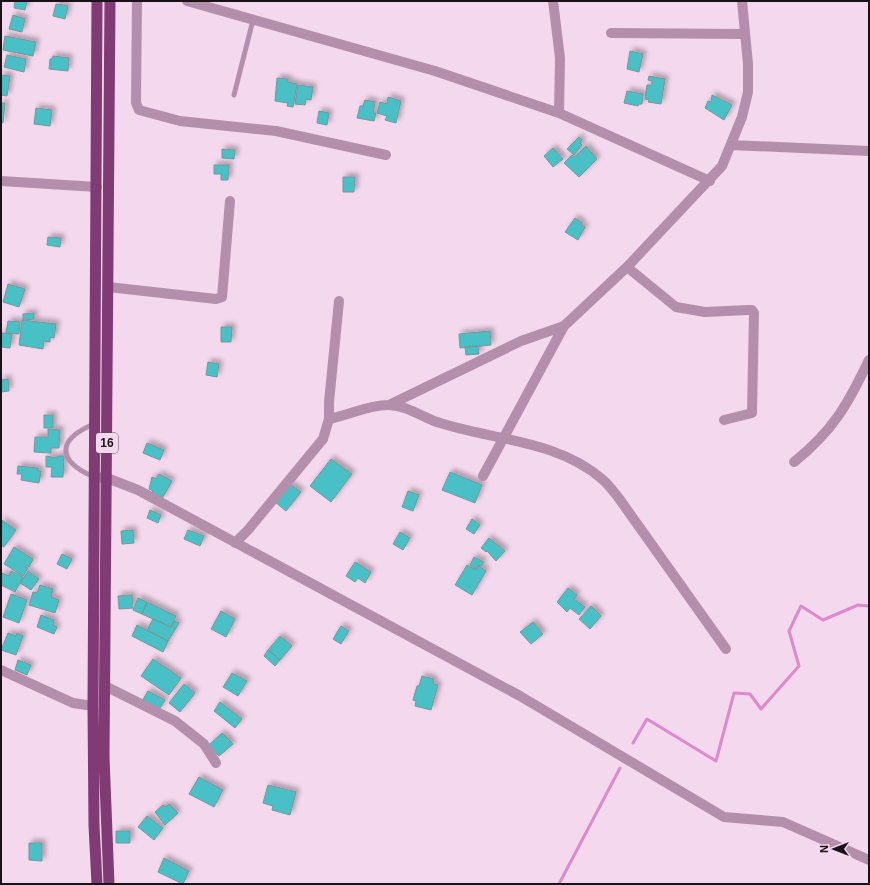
<svg xmlns="http://www.w3.org/2000/svg" width="870" height="885" viewBox="0 0 870 885" font-family="Helvetica,sans-serif">
<style>
.lines{fill:none;stroke-linecap:round;stroke-linejoin:round}
.stream{stroke:#dc8acb;stroke-width:3}
.building{fill:#4ac0c6;stroke:#72989b;filter:url(#shadow)}
.service{stroke:#b48fab;stroke-width:5}
.minor{stroke:#b48fab;stroke-width:10}
.trunk{stroke:#803a74;stroke-width:11}
.labels{text-anchor:middle;stroke-width:4;stroke-linejoin:round;paint-order:stroke}
.shield{fill:#f4d8ed;stroke:#5c4d59;stroke-width:1}
.shield-label{font-size:12px;font-weight:bold;fill:#1b1219}
</style>
<defs>
<filter id="shadow"><feDropShadow dx="3.5" dy="-3.5" stdDeviation="2" flood-color="#0004"/></filter>
</defs>
<rect width="100%" height="100%" fill="#f4d8ed"/>
<g class="lines">
<!-- stream -->
<path class="stream" d="M 633,743 L 647,719 L 716,761 L 734,693 L 750,694 L 761,709 L 799,666 L 789,631 L 801,606 L 823,620 L 858,605 L 869,606
M 559,884 L 620,768"/>
</g>
<!-- building -->
<path class="building" d="M 15,1 L 27,1 L 25,10 L 14,8 Z
M 56,4 L 68,6 L 65,19 L 53,16 Z
M 13,15 L 25,19 L 22,32 L 9,29 Z
M 5,36 L 36,42 L 33,56 L 3,50 Z
M 630,51 L 643,54 L 639,72 L 627,69 Z
M 7,55 L 26,59 L 24,72 L 4,67 Z
M 53,56 L 69,58 L 68,71 L 49,69 L 50,59 L 52,59 Z
M 1,75 L 10,76 L 7,96 L 1,95 Z
M 649,76 L 665,79 L 661,104 L 648,102 L 649,100 L 645,99 L 647,85 L 652,85 L 652,81 L 648,80 Z
M 277,78 L 288,79 L 288,82 L 297,84 L 293,107 L 287,106 L 288,103 L 275,101 Z
M 298,85 L 313,87 L 311,100 L 306,99 L 305,105 L 295,104 Z
M 627,91 L 643,94 L 642,104 L 639,104 L 638,106 L 624,103 Z
M 712,95 L 732,105 L 724,120 L 705,108 L 708,101 L 711,102 Z
M 388,97 L 401,101 L 396,123 L 385,120 L 387,116 L 377,113 L 380,102 L 387,104 Z
M 365,100 L 375,102 L 373,113 L 376,113 L 374,121 L 357,118 L 360,106 L 363,106 Z
M 1,103 L 5,103 L 3,123 L 1,123 Z
M 36,108 L 52,110 L 50,126 L 34,124 Z
M 319,111 L 329,113 L 327,125 L 317,123 Z
M 579,137 L 582,140 L 580,143 L 582,145 L 574,155 L 567,149 Z
M 586,146 L 597,159 L 579,177 L 564,163 L 572,155 L 575,157 Z
M 553,148 L 563,159 L 553,167 L 544,156 Z
M 222,149 L 235,150 L 234,159 L 222,158 Z
M 214,165 L 229,165 L 228,180 L 221,180 L 221,174 L 214,174 Z
M 343,177 L 355,177 L 354,192 L 343,192 Z
M 575,218 L 582,223 L 581,225 L 585,227 L 578,240 L 565,232 Z
M 48,237 L 61,238 L 60,247 L 47,245 Z
M 8,284 L 25,289 L 19,307 L 3,302 Z
M 34,313 L 34,319 L 23,320 L 23,314 Z
M 22,320 L 56,324 L 54,338 L 50,337 L 50,342 L 44,341 L 43,349 L 19,345 Z
M 8,321 L 20,322 L 19,334 L 6,333 Z
M 221,327 L 232,327 L 231,342 L 221,342 Z
M 490,331 L 491,345 L 460,348 L 459,334 Z
M 1,333 L 12,334 L 10,348 L 1,347 Z
M 478,346 L 479,354 L 466,355 L 465,347 Z
M 208,362 L 219,364 L 217,377 L 206,375 Z
M 8,379 L 9,391 L 1,392 L 1,380 Z
M 44,415 L 53,415 L 53,428 L 44,428 Z
M 48,429 L 60,430 L 59,448 L 51,448 L 51,453 L 34,452 L 35,437 L 48,437 Z
M 147,443 L 164,450 L 160,460 L 143,453 Z
M 46,456 L 57,458 L 57,456 L 64,456 L 63,477 L 51,477 L 52,467 L 46,467 Z
M 331,459 L 352,474 L 331,502 L 310,486 Z
M 18,466 L 38,468 L 38,471 L 41,471 L 39,483 L 21,480 L 22,474 L 17,474 Z
M 450,472 L 482,485 L 475,503 L 442,490 Z
M 159,474 L 172,481 L 162,499 L 151,493 L 153,491 L 149,489 L 152,477 L 156,479 Z
M 290,484 L 301,492 L 286,511 L 275,502 Z
M 408,491 L 419,495 L 413,511 L 402,507 Z
M 150,510 L 161,515 L 158,523 L 147,518 Z
M 472,519 L 480,525 L 474,534 L 466,529 Z
M 2,520 L 16,530 L 4,547 L 1,545 Z
M 133,530 L 134,543 L 122,544 L 121,531 Z
M 188,530 L 204,536 L 200,546 L 184,539 Z
M 400,532 L 410,538 L 403,550 L 393,544 Z
M 489,538 L 505,551 L 496,561 L 487,551 L 486,552 L 481,548 Z
M 14,547 L 33,559 L 29,567 L 26,565 L 25,567 L 28,568 L 23,576 L 4,564 Z
M 62,554 L 72,559 L 67,569 L 57,564 Z
M 474,557 L 484,562 L 481,566 L 478,565 L 476,569 L 470,565 Z
M 355,562 L 371,572 L 365,583 L 358,578 L 355,582 L 346,576 Z
M 467,565 L 476,570 L 479,566 L 486,571 L 472,595 L 455,585 Z
M 11,571 L 23,577 L 15,592 L 1,585 L 2,573 L 9,576 Z
M 28,571 L 39,579 L 31,590 L 20,583 Z
M 40,585 L 53,589 L 51,597 L 59,600 L 55,613 L 29,605 L 33,592 L 37,593 Z
M 568,588 L 577,595 L 574,599 L 585,607 L 579,615 L 570,608 L 567,612 L 557,602 Z
M 11,594 L 27,600 L 19,623 L 3,617 Z
M 132,595 L 133,608 L 119,609 L 118,596 Z
M 138,598 L 147,602 L 142,614 L 133,610 Z
M 147,602 L 176,616 L 171,627 L 142,614 Z
M 591,606 L 601,616 L 590,629 L 579,619 Z
M 221,611 L 235,619 L 226,637 L 211,629 Z
M 41,615 L 54,620 L 53,625 L 57,627 L 54,634 L 37,627 Z
M 153,619 L 171,627 L 174,621 L 179,623 L 168,641 L 147,630 Z
M 533,622 L 543,634 L 531,644 L 520,632 Z
M 137,625 L 168,641 L 163,652 L 132,636 Z
M 341,626 L 349,631 L 341,644 L 333,639 Z
M 8,633 L 16,636 L 17,633 L 23,636 L 16,655 L 1,650 Z
M 280,636 L 292,646 L 280,660 L 268,650 Z
M 268,650 L 280,660 L 275,666 L 264,656 Z
M 153,659 L 181,678 L 169,695 L 141,676 Z
M 18,660 L 31,665 L 27,675 L 15,670 Z
M 232,673 L 247,681 L 238,696 L 223,687 Z
M 422,676 L 434,679 L 433,684 L 438,685 L 431,710 L 415,706 L 416,701 L 413,700 L 417,686 L 419,686 Z
M 184,684 L 195,693 L 180,712 L 169,703 Z
M 148,691 L 165,700 L 159,710 L 142,701 Z
M 220,702 L 242,719 L 235,728 L 214,711 Z
M 222,733 L 233,744 L 219,756 L 209,745 Z
M 199,777 L 223,790 L 214,807 L 189,794 Z
M 268,785 L 296,792 L 290,815 L 272,810 L 273,806 L 263,803 Z
M 169,804 L 178,813 L 165,825 L 155,812 L 163,805 L 165,807 Z
M 147,816 L 163,828 L 154,840 L 138,827 Z
M 116,831 L 130,831 L 130,843 L 116,843 Z
M 29,843 L 42,843 L 42,861 L 29,860 Z
M 164,858 L 189,871 L 183,884 L 158,872 Z"/>
<g class="lines">
<!-- service -->
<path class="service" d="M 234,95 L 253,20
M 94,477 C 57,461 56,440 94,424"/>
<!-- minor -->
<path class="minor" d="M 137,1 L 136,103 L 139,110 L 180,121 L 276,131 L 386,155
M 187,1 L 435,71 L 559,113 L 710,181
M 553,1 L 560,58 L 559,113
M 611,33 L 745,34
M 731,145 L 869,151
M 1,181 L 97,187
M 627,267 L 676,307 L 705,312 L 748,310 L 752,310 L 754,313 L 752,413 L 724,420
M 108,287 L 216,299 L 222,297 L 230,201
M 389,405 L 521,341 L 564,326
M 329,419 C 349,415 368,405 388,405 C 405,405 419,415 434,421 C 489,440 556,439 602,479 C 608,484 613,491 618,497 L 726,649
M 794,462 C 833,431 848,404 869,360
M 483,476 L 564,326 L 627,267 L 722,166 L 742,117 L 748,92 L 748,64 L 742,1
M 94,477 L 107,478 L 138,490 L 520,696 L 724,817 L 783,822 L 869,860
M 235,543 L 248,530 L 323,439 L 329,419 L 329,402 L 339,301
M 1,670 L 73,703 L 93,706
M 105,686 L 175,721 L 204,744 L 216,763"/>
<!-- trunk -->
<path class="trunk" d="M 97,884 L 94,825 L 93,706 L 97,1
M 109,884 L 104,757 L 110,1"/>
</g>
<g class="labels">
<!-- shield labels -->
<rect class="shield" x="96" y="433" width="22" height="20" rx="3"/>
<g class="shield-label">
<text x="107" y="447">16</text>
</g>
</g>
<!-- border -->
<rect width="870" height="885" fill="none" stroke="#1b1219" stroke-width="4"/>
<!-- north arrow -->
<g transform="translate(834 849) rotate(270)" stroke="#f4d8ed" stroke-width="3" paint-order="stroke">
<path d="M0-3L7 15L0 10L-7 15Z" fill="#1b1219"/>
<text y="-6" font-size="11" font-weight="bold" text-anchor="middle" fill="#1b1219">N</text>
</g>
</svg>
